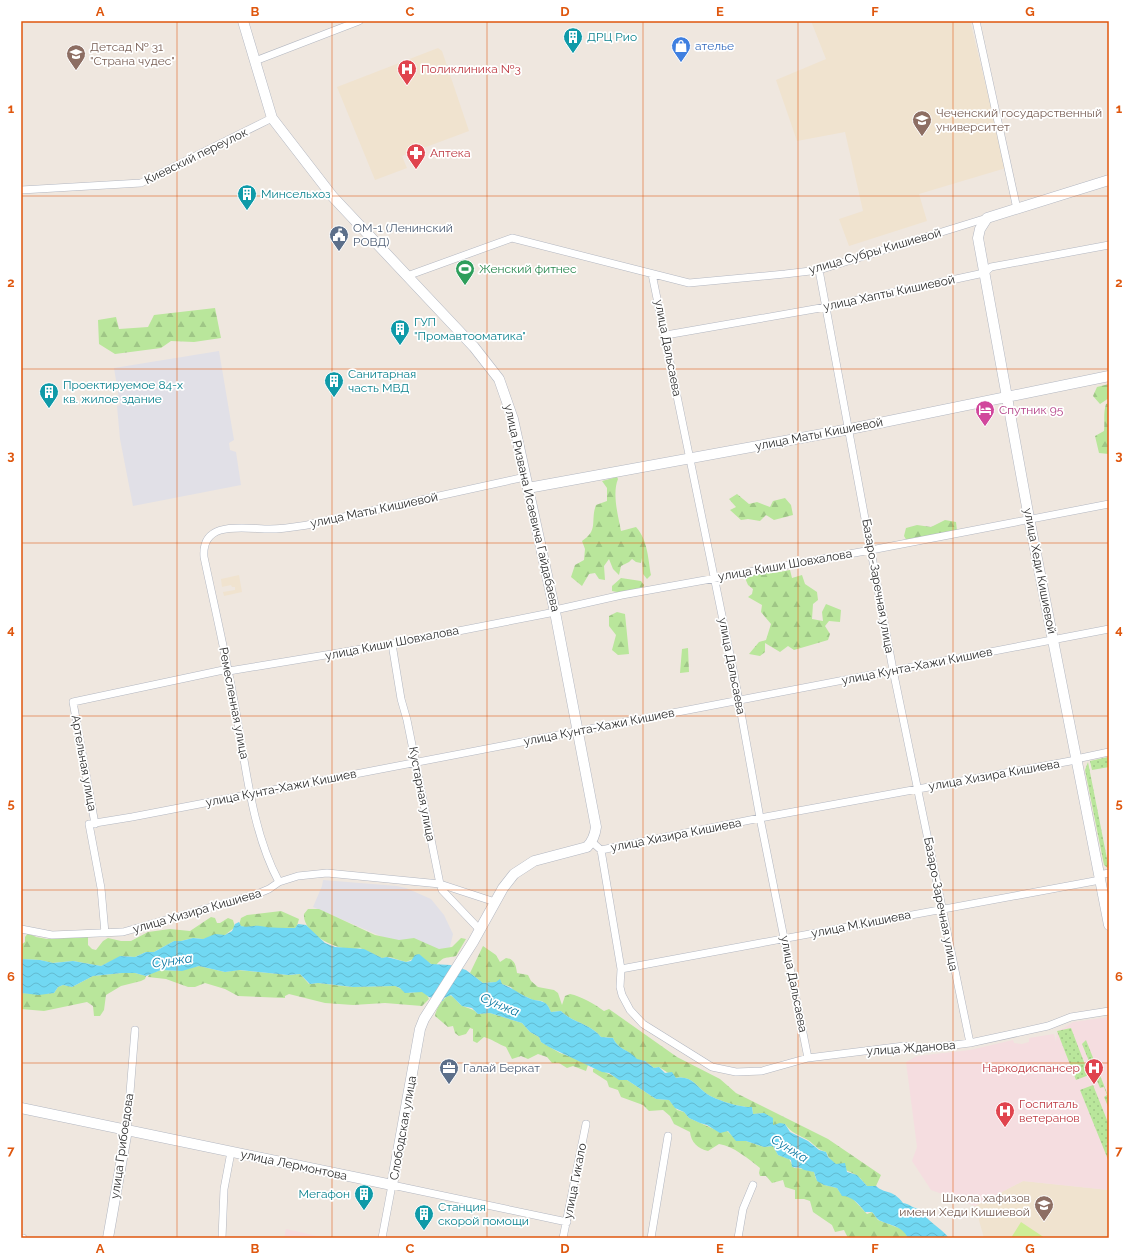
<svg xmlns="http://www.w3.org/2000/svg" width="1130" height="1259" viewBox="0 0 1130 1259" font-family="Raleway,sans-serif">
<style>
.industrial{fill:#e1e0e7}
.education{fill:#f0e3cf}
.medical{fill:#f5dde0}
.grass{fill:url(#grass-dots)}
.forest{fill:url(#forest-firs)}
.pitch{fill:#ceed97}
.water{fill:url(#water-waves)}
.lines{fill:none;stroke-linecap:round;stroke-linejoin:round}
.street-casing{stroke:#b3b7c1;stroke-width:8}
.secondary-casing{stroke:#b3b7c1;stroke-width:11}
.street{stroke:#fff;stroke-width:7}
.secondary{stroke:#fff;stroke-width:10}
.grid{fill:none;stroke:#df570e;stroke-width:1;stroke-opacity:0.55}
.labels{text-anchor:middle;stroke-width:3.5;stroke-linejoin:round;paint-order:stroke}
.culture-label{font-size:12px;fill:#0d838f;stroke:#fff;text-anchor:start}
.shop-label{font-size:12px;fill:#366cbe;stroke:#fff;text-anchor:start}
.education-label{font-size:12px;fill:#785e54;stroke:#fff;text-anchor:start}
.health-label{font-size:12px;fill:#be3a42;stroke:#fff;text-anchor:start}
.street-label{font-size:12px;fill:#2d2d2d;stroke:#fff}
.service-label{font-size:12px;fill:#4e5e75;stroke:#fff;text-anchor:start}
.leisure-label{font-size:12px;fill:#27864d;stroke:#fff;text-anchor:start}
.hotel-label{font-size:12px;fill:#b23c85;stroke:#fff;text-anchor:start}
.water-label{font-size:13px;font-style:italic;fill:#0a79a4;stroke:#fff}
.neatline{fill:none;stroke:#df570e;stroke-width:1.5}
.grid-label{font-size:13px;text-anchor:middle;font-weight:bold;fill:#df570e}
</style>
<defs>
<pattern id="grass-dots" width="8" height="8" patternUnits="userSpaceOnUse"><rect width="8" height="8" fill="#b9e69b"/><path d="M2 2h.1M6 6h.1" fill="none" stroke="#9fc686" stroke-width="1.8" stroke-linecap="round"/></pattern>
<pattern id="forest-firs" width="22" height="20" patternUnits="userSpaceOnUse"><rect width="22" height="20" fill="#b9e69b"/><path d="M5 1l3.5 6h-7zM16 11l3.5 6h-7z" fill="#9fc686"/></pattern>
<pattern id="water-waves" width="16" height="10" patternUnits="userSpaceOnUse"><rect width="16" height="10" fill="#71d8f2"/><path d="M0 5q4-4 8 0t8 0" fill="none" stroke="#62bad0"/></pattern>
</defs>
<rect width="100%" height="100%" fill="#efe7df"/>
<!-- industrial -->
<path class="industrial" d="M 219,351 L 234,440 L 229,443 L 230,450 L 236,452 L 241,485 L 133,506 L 120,439 L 117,406 L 120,405 L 114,368 Z
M 323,880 L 397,886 L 406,888 L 431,899 L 444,915 L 453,934 L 449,951 L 437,952 L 385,938 L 313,907 L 322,886 Z"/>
<!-- education -->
<path class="education" d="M 811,21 L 970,21 L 1006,168 L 919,194 L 927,221 L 849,246 L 839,219 L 863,211 L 845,132 L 797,141 L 776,80 L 826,59 Z
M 438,48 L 442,51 L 469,131 L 402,156 L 407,168 L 375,180 L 337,87 Z
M 239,575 L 242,592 L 224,596 L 223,592 L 235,590 L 235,587 L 232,587 L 231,585 L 222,587 L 221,579 Z
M 1023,1181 L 1109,1190 L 1109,1238 L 984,1238 L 975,1206 Z"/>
<!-- medical -->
<path class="medical" d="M 1109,1017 L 1109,1190 L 1023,1181 L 975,1206 L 931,1190 L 912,1161 L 917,1147 L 906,1062 L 917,1056 L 970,1050 L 1013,1040 L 1014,1043 L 1022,1044 L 1029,1042 L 1029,1038 L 1054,1034 L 1056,1042 L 1057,1031 L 1064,1028 L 1073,1022 Z
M 286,1229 L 326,1238 L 284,1238 Z"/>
<!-- grass -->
<path class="grass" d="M 1108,757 L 1109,767 L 1092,770 L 1090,761 Z
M 1088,762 L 1109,869 L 1104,865 L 1085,770 Z
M 1071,1028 L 1089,1075 L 1076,1080 L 1057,1031 Z
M 1086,1040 L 1109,1098 L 1109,1109 L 1104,1097 L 1107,1095 L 1104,1087 L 1100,1088 L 1082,1044 Z
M 1093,1085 L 1109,1125 L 1109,1143 L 1106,1144 L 1109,1145 L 1109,1162 L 1080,1090 Z"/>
<!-- forest -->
<path class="forest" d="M 215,308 L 221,338 L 194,342 L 171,341 L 161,348 L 115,354 L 99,344 L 98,320 L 116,317 L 119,329 L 148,327 L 154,315 Z
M 1109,384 L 1109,398 L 1100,404 L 1093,396 L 1097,387 Z
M 1109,403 L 1109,454 L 1099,453 L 1095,436 L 1104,431 C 1105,422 1103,413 1106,404 Z
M 617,477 L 618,479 C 612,494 618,515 621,531 L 636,527 C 648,540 648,559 651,575 L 647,579 L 643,574 L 642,558 L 641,563 L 636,562 L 632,559 L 629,562 L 621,566 L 619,575 L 613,569 L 609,559 L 604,566 L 605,580 L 599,579 L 595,573 L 589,574 L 582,586 L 571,577 L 575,565 L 584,560 L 585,549 L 582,541 C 599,530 590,521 596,505 L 607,501 L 607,488 L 602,481 Z
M 737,494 L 749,504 L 757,502 L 770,507 L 773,501 L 785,498 L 791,505 L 793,515 L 774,520 L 766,515 L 760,521 L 748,519 L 741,520 L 730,510 L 736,507 L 729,499 Z
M 945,520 L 956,522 L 957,531 L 907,541 L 904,536 L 906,528 L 917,525 L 931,527 Z
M 790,570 L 792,578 L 802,575 L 805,584 L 817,592 L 818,600 L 813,604 L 812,619 L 823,621 L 822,612 L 826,604 L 841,610 L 840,622 L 829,621 L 825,626 L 830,634 L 828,640 L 794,650 L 788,646 L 780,652 L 765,643 L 765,652 L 760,656 L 749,654 L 759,642 L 766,640 L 771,624 L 761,612 L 762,605 L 748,597 L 752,594 L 753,589 L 748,585 L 745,578 L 764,571 L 774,573 Z
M 621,578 L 641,581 L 644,585 L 643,588 L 622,593 L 612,591 L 612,586 Z
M 617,612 L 625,614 L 629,654 L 618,655 L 612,650 L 616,635 L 609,626 L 609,616 Z
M 688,648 L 689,672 L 680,673 L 682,649 Z
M 308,909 L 319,909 L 375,935 L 399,940 L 414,938 L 439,949 L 452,947 L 461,938 L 466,939 L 456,956 C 444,959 446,955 436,965 L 431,964 L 425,960 L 413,959 L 406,962 L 389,957 L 382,958 L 360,948 C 341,954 302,934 304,914 Z
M 281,911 L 299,919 L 297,926 L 295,928 L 266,928 L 258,926 L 246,928 L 239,925 L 241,918 L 247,915 Z
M 211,917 L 215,918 L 217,923 L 220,923 L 228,918 L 233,920 L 235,927 L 225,935 L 203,939 L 193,938 L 181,941 L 174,941 L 154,952 L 146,952 L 135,957 L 122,956 L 101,966 L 73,961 L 52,963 L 40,960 L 21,959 L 21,945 L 25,942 L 25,937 L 28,933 L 36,937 L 47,939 L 88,937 L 88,945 L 92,949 L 96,950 L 103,941 L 108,938 L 121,941 L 131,941 L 148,932 L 170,929 L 190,931 Z
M 483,946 L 496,955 L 500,962 L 506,958 C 515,959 516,966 517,973 L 528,975 L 531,981 L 538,987 L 554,990 L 558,993 L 562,1005 L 565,996 L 570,994 C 581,996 596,1005 604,1011 L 609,1009 L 677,1057 L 720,1079 L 736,1093 L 828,1139 L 881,1175 L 876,1186 L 867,1186 C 864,1183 860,1177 856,1175 C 845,1169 831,1165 826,1152 C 818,1150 815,1145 808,1140 C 799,1135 791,1133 785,1124 L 773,1125 L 764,1113 L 753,1114 L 752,1107 C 741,1108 716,1100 707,1094 C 696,1086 691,1075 676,1078 L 659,1067 L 654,1068 L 645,1061 L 637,1060 C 630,1050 618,1050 613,1038 L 601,1037 C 591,1024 573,1023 561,1011 L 551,1012 L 548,1006 L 542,1001 L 533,1000 L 514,991 L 511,987 L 496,982 L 483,983 L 470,973 Z
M 199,966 L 225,972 L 238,970 L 288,975 L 300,974 L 309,984 L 318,983 L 351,987 L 395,986 L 410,993 L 422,991 L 427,995 L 429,999 L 422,1006 L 385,1003 L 353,1005 L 325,1003 L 289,994 L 285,996 L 285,998 L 238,996 L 225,989 L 205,983 L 195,987 L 188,987 L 166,979 L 148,977 L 150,973 L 163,970 L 177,971 Z
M 122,973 L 135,973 L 146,976 L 145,979 L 141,981 L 121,986 L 106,995 L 104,1010 L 100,1016 L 94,1016 L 93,1006 L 87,1002 L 44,1011 L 21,1009 L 21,993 L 42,994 L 54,993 L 58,987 L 63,985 L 72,987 L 93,976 Z
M 449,995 C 455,997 456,1001 461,1005 C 467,1009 472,1007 478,1014 L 490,1013 L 522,1023 L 530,1032 L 539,1037 L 541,1042 L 560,1053 L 585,1062 L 588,1065 L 586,1071 L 573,1066 L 567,1068 L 559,1063 L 552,1063 L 547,1057 L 538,1054 L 528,1059 L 521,1056 L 512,1059 L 506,1047 C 498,1044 492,1039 484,1037 L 477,1043 L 473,1041 L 473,1029 L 470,1028 L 466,1034 L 459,1036 L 455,1033 L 453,1026 L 448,1027 L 435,1016 C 436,1009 442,999 449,995 Z
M 596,1068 L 622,1080 L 627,1080 L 656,1099 L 669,1100 L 677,1110 L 684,1112 L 689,1118 L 716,1130 L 727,1131 L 738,1141 L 746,1141 L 764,1147 L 773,1146 L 778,1155 L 789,1159 L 794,1168 C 801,1168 807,1170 814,1172 L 816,1179 L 824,1185 L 837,1188 L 841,1194 L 851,1197 L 867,1214 L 872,1212 L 878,1220 L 904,1230 L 908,1238 L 848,1238 L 844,1230 L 835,1232 L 832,1225 L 813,1212 L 810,1201 L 804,1199 L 795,1199 L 795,1190 L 785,1187 L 783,1180 L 772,1183 L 766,1176 L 760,1176 L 759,1173 L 760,1168 C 749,1159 733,1146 719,1144 L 708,1151 C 698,1149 691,1142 690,1132 L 674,1124 L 670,1116 L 663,1110 L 649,1111 L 643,1105 L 621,1097 L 618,1090 L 609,1087 L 607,1081 L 593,1072 L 593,1069 Z"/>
<!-- pitch -->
<path class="pitch" d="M 1021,1222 L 1045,1238 L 1011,1238 Z"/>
<!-- water -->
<path class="water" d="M 239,922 L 241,926 C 248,928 253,925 260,926 C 271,928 283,928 295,928 L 298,924 L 306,925 L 325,943 L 335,947 L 364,949 L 382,958 L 387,957 L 406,962 L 411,961 L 415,955 L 419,954 L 431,964 L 450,965 L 466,970 L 483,983 L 496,982 L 500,979 L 502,984 C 513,988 520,995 531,999 C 535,1001 540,1000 543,1002 C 548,1004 549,1008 551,1012 L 561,1011 C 573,1023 591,1024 601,1037 L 613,1038 C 618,1050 630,1050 637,1059 L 645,1061 L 654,1068 L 659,1067 L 665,1073 L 672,1072 L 676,1078 C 691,1075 696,1086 707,1094 C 716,1100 741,1108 752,1107 L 753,1114 L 764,1113 L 773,1118 L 773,1125 L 780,1123 L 785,1124 L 790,1132 L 808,1141 L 819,1150 L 826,1152 L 828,1157 L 836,1164 L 845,1163 L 847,1172 L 857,1175 L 867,1186 L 876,1186 C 884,1194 893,1189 903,1203 C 910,1204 912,1208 919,1209 C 927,1221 940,1227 949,1238 L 908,1238 C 902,1226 892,1226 881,1221 C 877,1220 875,1215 872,1212 L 865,1212 C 859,1204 852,1196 842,1196 L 837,1188 L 824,1185 L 817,1181 L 814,1172 L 804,1170 L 801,1168 L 792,1167 L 791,1160 L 778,1155 L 773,1146 L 764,1147 L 746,1141 L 736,1141 L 728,1131 L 720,1133 L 707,1125 L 700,1123 L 689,1118 L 684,1112 L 675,1108 L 669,1100 L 656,1099 L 627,1080 L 619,1080 L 609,1073 L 602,1072 L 549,1047 L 541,1042 L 539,1037 L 530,1032 L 522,1023 L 490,1013 L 478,1014 L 472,1008 L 462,1006 L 451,995 L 444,998 L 443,1001 L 429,997 L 422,992 L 405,993 L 400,988 L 395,986 L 353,987 L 318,983 L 310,984 L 300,974 L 288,975 L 240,970 L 225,972 L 199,966 L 182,971 L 161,970 L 146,976 L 135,973 L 122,973 L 93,976 L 72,987 L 63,985 L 58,987 L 54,993 L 39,995 L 21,993 L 21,959 L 40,960 L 53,963 L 73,961 L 101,966 L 120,956 L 135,957 L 146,952 L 154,952 L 174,941 L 181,941 L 193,938 L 203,939 L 215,934 L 225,935 L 232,931 L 235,924 Z"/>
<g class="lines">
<!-- street casing -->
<g class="street-casing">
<path id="street" d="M 976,21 L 1017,209
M 255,61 L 359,21
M 21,190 L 141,183 L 272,118
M 819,270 L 893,670 L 970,1043
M 652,274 L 734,674 L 760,818 L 808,1058
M 407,276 L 512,238 L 689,283 L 785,274 L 819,270 L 987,218
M 666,335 L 826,307 L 984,273 L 991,267 L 1109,245
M 555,610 L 622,595 L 871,550 L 1109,504
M 392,644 L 401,699 L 407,720 L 440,884 L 442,890 L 480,930
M 229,671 L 392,644 L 555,612
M 1076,759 L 1109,752
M 95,824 L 73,702 L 228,669
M 592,842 L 601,850 L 760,818 L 1076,760
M 601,850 L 621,969 L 620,987 L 622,995 L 630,1010 L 643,1024 L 712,1067 L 736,1072 L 762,1071 L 808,1058 L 904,1046 L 922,1049 L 970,1043 L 1048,1026 L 1071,1017 L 1109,1011
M 1099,875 L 1109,873
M 279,882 C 252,832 246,767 236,712 C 227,660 215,609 204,557 C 201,519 245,529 270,529 C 282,529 294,527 307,525 L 525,477
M 21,929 L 52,935 L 123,932 L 257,894 L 269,889 L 279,882 L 298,876 L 327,873 L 440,884 L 495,902
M 105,933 L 101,888 L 89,824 L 132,817 L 1109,629
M 621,969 L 1100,880
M 127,1130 L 135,1030
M 21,1238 L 23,1238
M 222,1238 L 224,1189 L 231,1152
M 382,1238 L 392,1185 L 567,1222
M 563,1238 L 586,1124
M 651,1238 L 668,1136
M 738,1238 L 743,1209 L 753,1185"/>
</g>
<!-- secondary casing -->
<g class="secondary-casing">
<path id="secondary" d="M 1109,180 L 987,218 L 980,229 L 978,238 L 1029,518 L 1109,925
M 528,488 L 850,429 L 1109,376
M 21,1108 L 392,1185 L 420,1029 L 424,1019 L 473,942 L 503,888 L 514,874 L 534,861 L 587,847 C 593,841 595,835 596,827 L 555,612 L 528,488 L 513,419 L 499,379 L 474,347 L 333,197 L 272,118 L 243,21
M 108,1238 L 127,1130"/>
</g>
<!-- street -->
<use href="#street" class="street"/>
<!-- secondary -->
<use href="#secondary" class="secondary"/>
</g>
<!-- grid -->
<path class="grid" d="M 177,21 L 177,1238M 332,21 L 332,1238M 487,21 L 487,1238M 643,21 L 643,1238M 798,21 L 798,1238M 953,21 L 953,1238M 21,196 L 1109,196M 21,369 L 1109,369M 21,543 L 1109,543M 21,716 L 1109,716M 21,890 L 1109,890M 21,1063 L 1109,1063"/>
<!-- icons -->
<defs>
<g id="building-pin" transform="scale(1)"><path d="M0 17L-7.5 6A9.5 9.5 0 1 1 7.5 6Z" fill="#0f9aa8" stroke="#fff"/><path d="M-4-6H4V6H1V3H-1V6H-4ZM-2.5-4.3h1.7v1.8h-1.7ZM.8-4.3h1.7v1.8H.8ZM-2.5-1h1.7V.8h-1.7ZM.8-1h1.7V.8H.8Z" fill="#fff"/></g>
<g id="shop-pin" transform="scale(1)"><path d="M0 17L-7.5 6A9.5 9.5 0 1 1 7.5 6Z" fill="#3f7fe0" stroke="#fff"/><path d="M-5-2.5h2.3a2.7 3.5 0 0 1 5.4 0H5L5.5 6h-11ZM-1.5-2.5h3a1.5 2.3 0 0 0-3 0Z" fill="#fff"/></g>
<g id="school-pin" transform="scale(1)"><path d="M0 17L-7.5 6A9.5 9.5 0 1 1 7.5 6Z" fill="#8d6e63" stroke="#fff"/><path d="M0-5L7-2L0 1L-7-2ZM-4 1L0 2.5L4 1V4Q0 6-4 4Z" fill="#fff"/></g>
<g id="hospital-pin" transform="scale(1)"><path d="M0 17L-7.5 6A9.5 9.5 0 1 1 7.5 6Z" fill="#e0444e" stroke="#fff"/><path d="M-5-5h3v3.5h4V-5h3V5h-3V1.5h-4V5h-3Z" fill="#fff"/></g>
<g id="university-pin" transform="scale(1)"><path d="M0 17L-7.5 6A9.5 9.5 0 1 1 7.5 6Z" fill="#8d6e63" stroke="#fff"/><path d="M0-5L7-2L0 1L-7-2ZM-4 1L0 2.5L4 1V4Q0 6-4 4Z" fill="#fff"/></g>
<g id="pharmacy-pin" transform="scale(1)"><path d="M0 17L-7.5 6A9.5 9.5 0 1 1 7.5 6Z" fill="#e0444e" stroke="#fff"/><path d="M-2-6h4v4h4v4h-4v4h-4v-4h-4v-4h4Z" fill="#fff"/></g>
<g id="civic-pin" transform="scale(1)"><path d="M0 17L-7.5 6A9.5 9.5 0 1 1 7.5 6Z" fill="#5c6f8a" stroke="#fff"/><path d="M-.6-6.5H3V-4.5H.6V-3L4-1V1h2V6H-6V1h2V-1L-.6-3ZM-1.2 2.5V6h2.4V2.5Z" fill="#fff"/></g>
<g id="stadium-pin" transform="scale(1)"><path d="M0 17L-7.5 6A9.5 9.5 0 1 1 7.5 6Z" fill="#2e9e5b" stroke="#fff"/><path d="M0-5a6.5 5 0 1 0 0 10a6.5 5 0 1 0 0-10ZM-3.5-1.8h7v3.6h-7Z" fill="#fff"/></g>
<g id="hotel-pin" transform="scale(1)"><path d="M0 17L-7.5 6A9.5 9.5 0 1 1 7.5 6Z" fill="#d1479c" stroke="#fff"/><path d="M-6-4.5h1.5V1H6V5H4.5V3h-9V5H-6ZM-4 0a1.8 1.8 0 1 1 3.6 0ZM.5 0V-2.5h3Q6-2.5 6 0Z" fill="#fff"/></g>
<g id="office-pin" transform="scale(1)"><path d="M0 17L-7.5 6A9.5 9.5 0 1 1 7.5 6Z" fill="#5c6f8a" stroke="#fff"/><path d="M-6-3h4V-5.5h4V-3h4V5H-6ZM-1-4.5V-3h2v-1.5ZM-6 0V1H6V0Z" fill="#fff"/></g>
</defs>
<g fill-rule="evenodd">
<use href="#building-pin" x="573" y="37"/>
<use href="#shop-pin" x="681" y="46"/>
<use href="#school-pin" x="76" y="54"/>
<use href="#hospital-pin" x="407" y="69"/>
<use href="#university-pin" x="922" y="120"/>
<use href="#pharmacy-pin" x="416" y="153"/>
<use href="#building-pin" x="247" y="194"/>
<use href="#civic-pin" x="339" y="235"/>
<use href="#stadium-pin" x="465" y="269"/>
<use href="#building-pin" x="400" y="329"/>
<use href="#building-pin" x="334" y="381"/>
<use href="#building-pin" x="49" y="392"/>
<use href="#hotel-pin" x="985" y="410"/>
<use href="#office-pin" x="449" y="1068"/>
<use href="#hospital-pin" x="1094" y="1068"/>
<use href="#hospital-pin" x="1005" y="1111"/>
<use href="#building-pin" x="364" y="1194"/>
<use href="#university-pin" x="1044" y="1205"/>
<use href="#building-pin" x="424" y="1214"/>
</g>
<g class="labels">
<!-- culture labels -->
<g class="culture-label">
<text x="587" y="41">ДРЦ Рио</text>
<text x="261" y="198">Минсельхоз</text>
<text x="414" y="326">ГУП<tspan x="414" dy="14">"Промавтооматика"</tspan></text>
<text x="348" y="378">Санитарная<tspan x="348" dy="14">часть МВД</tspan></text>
<text x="63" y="389">Проектируемое 84-х<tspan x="63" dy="14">кв. жилое здание</tspan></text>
<text x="350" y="1198" text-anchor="end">Мегафон</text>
<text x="438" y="1211">Станция<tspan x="438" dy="14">скорой помощи</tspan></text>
</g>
<!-- shop labels -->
<g class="shop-label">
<text x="695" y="50">ателье</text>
</g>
<!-- education labels -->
<g class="education-label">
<text x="90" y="51">Детсад № 31<tspan x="90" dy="14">"Страна чудес"</tspan></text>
<text x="936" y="117">Чеченский государственный<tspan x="936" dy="14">университет</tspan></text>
<text x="1030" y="1202" text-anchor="end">Школа хафизов<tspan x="1030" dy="14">имени Хеди Кишиевой</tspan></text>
</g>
<!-- health labels -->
<g class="health-label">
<text x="421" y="73">Поликлиника №3</text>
<text x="430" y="157">Аптека</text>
<text x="1080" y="1072" text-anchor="end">Наркодиспансер</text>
<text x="1019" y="1108">Госпиталь<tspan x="1019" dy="14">ветеранов</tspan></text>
</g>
<!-- street labels -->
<g class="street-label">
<text transform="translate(196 156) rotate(-26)" y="4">Киевский переулок</text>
<text transform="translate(875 251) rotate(-16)" y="4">улица Субры Кишиевой</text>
<text transform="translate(889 293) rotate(-12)" y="4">улица Хапты Кишиевой</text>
<text transform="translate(668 348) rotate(79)" y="4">улица Дальсаева</text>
<text transform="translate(819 434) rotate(-11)" y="4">улица Маты Кишиевой</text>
<text transform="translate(532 508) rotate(77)" y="4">улица Ризвана Исаевича Гайдабаева</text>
<text transform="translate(374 510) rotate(-12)" y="4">улица Маты Кишиевой</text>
<text transform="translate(785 565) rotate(-10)" y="4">улица Киши Шовхалова</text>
<text transform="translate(1040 571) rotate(79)" y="4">улица Хеди Кишиевой</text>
<text transform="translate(878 586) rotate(80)" y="4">Базаро-Заречная улица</text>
<text transform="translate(392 643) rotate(-11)" y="4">улица Киши Шовхалова</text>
<text transform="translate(732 666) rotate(79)" y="4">улица Дальсаева</text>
<text transform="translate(917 666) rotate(-11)" y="4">улица Кунта-Хажи Кишиев</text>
<text transform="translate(234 703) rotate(79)" y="4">Ремесленная улица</text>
<text transform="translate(599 727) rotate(-11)" y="4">улица Кунта-Хажи Кишиев</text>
<text transform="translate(84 763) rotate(80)" y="4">Артельная улица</text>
<text transform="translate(994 775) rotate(-10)" y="4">улица Хизира Кишиева</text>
<text transform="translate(281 788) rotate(-11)" y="4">улица Кунта-Хажи Кишиев</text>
<text transform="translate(422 794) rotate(79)" y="4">Кустарная улица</text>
<text transform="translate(676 835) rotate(-11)" y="4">улица Хизира Кишиева</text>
<text transform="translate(941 904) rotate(79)" y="4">Базаро-Заречная улица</text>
<text transform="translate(197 911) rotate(-16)" y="4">улица Хизира Кишиева</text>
<text transform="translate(861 924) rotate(-11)" y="4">улица М.Кишиева</text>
<text transform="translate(794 984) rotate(79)" y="4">улица Дальсаева</text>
<text transform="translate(911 1048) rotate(-4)" y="4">улица Жданова</text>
<text transform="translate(403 1128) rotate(-80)" y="4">Слободская улица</text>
<text transform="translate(122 1146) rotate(-82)" y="4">улица Грибоедова</text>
<text transform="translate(294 1165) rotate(12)" y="4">улица Лермонтова</text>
<text transform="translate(575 1181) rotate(-79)" y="4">улица Гикало</text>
</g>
<!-- service labels -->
<g class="service-label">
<text x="353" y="232">ОМ-1 (Ленинский<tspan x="353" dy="14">РОВД)</tspan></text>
<text x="463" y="1072">Галай Беркат</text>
</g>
<!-- leisure labels -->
<g class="leisure-label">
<text x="479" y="273">Женский фитнес</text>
</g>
<!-- hotel labels -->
<g class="hotel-label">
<text x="999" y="414">Спутник 95</text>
</g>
<!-- water labels -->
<g class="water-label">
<text transform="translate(172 960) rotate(-8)" y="5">Сунжа</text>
<text transform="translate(500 1004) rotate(23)" y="5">Сунжа</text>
<text transform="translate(790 1148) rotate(32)" y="5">Сунжа</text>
</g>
</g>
<!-- border -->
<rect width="1130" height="1259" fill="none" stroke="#ffffff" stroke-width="44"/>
<rect x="22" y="22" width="1086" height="1215" class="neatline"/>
<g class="grid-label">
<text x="100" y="16">A</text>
<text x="255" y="16">B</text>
<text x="410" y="16">C</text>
<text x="565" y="16">D</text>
<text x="720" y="16">E</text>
<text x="875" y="16">F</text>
<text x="1030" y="16">G</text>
<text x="11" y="113">1</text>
<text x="1119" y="113">1</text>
<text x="11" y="287">2</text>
<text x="1119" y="287">2</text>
<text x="11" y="460">3</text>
<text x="1119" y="460">3</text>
<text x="11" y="634">4</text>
<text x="1119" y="634">4</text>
<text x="11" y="808">5</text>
<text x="1119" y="808">5</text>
<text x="11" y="981">6</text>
<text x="1119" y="981">6</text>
<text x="11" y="1155">7</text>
<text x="1119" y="1155">7</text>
<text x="100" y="1253">A</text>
<text x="255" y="1253">B</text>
<text x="410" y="1253">C</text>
<text x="565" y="1253">D</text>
<text x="720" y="1253">E</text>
<text x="875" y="1253">F</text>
<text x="1030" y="1253">G</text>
</g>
</svg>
